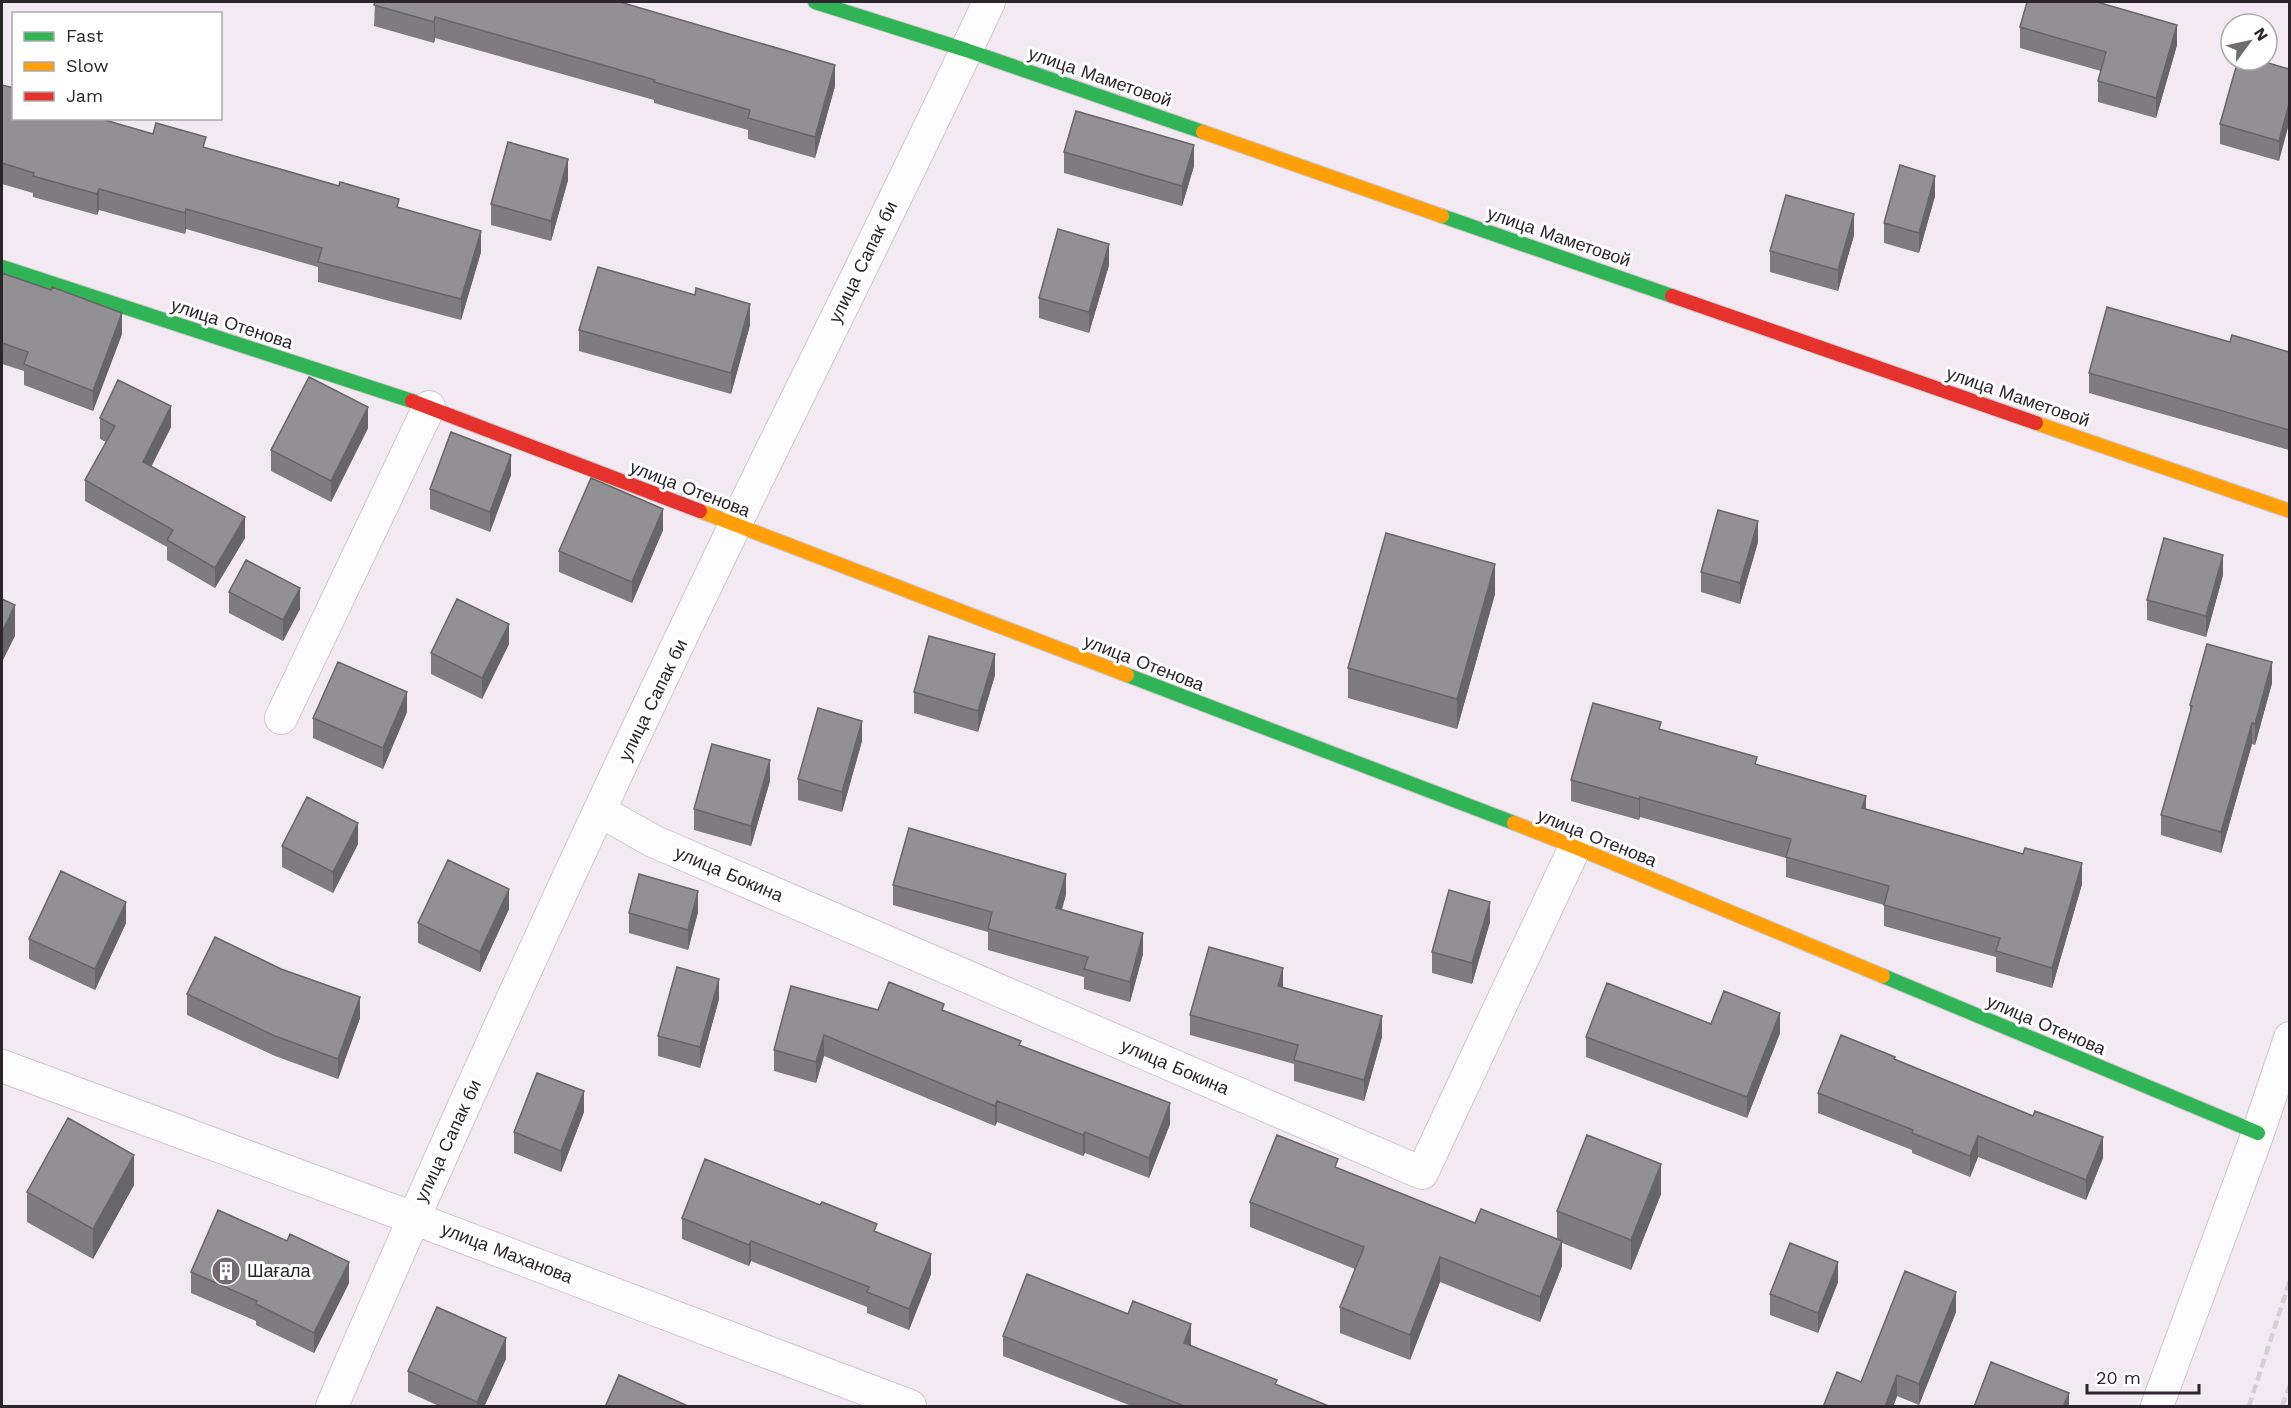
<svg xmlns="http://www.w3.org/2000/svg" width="2291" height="1408" viewBox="0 0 2291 1408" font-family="'Work Sans',sans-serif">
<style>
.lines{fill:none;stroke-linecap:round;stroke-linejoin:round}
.street-casing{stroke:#cfc8cf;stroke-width:34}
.fast-casing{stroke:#cfc8cf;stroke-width:16}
.slow-casing{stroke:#cfc8cf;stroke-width:16}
.jam-casing{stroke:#cfc8cf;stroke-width:16}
.street{stroke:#fdfcfd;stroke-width:32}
.fast{stroke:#30b455;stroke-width:14}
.slow{stroke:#ff9f0a;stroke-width:14}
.jam{stroke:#e5322d;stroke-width:14}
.rail{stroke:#d3d0d3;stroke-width:4.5;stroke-dasharray:9 4.5;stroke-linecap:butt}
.wall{fill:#7e7c7e}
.shaded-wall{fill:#666567}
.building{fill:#929093;stroke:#666567;stroke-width:1.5}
.labels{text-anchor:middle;stroke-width:6;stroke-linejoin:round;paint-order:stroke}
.street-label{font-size:18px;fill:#2c252b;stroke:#fff}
.poi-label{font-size:18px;fill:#2c252b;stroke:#fff;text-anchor:start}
</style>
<rect width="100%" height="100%" fill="#f3e9f2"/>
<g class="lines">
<!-- street casing -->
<g class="street-casing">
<path id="street" d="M 281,718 L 429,407
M 600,811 L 653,841 L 1422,1173 L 1575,847
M 2,1066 L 413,1218 L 910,1406
M 332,1406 C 460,1108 596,813 737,521 C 821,348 908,176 989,2
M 2157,1406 L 2258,1133 L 2290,1038"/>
</g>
<!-- fast casing -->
<g class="fast-casing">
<path id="fast" d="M 815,2 L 966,50 L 1203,132
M 1442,216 L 1672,296
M 2,267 L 412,401
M 1127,675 L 1514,823
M 1883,976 L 2258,1133"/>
</g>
<!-- slow casing -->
<g class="slow-casing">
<path id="slow" d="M 1203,132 L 1442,216
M 2036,423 L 2290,511
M 700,511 L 1127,675
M 1514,823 L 1575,847 L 1883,976"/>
</g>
<!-- jam casing -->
<g class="jam-casing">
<path id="jam" d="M 1672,296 L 2036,423
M 412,401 L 700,511"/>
</g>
<!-- street -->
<use href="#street" class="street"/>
<!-- fast -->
<use href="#fast" class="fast"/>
<!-- slow -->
<use href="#slow" class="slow"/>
<!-- jam -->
<use href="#jam" class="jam"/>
<!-- rail -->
<path class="rail" d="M 2249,1406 L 2290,1280
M 2282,1406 L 2290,1385"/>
</g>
<!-- wall -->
<path class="wall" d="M 368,2 L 620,2 L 835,86 L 815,158 L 748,139 L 748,130 L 654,103 L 654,100 L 435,38 L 434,43 L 374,26 L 375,3 Z
M 2020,27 L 2177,45 L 2156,118 L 2098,102 L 2098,81 L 2101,71 L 2020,48 Z
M 2289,69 L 2279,161 L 2220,144 L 2220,124 Z
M 2,85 L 14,118 L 153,134 L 206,148 L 399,208 L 481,252 L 461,320 L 318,282 L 318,267 L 186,229 L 185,234 L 99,210 L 97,215 L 33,197 L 33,193 L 2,184 Z
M 1064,152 L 1194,166 L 1182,206 L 1064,173 Z
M 568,180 L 551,241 L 491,225 L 491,204 Z
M 1935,196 L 1919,253 L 1884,243 L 1884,223 Z
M 1854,235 L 1838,291 L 1770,272 L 1770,251 Z
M 1109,265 L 1089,333 L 1039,318 L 1039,298 Z
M 2,273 L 122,334 L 93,411 L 24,385 L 24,371 L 2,364 Z
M 750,325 L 731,394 L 579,351 L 579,330 Z
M 2230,342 L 2289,352 L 2289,450 L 2089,393 L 2089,373 Z
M 100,418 L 171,427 L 151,467 L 245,538 L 215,588 L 167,560 L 167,547 L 85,501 L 85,480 L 106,442 L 100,439 Z
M 368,428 L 331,502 L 271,471 L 271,450 Z
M 511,475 L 490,532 L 430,509 L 430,489 Z
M 663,530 L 632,603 L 559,572 L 559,551 Z
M 1758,542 L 1740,604 L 1701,592 L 1701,572 Z
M 2223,575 L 2206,637 L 2147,620 L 2147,600 Z
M 229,592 L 300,609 L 283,641 L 229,613 Z
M 1495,594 L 1457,729 L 1348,698 L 1348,668 Z
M 509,644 L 482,699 L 431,674 L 431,653 Z
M 995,675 L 978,732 L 914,713 L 914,692 Z
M 2272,683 L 2255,745 L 2252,744 L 2221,853 L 2161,835 L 2161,815 L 2190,713 L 2190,705 Z
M 407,712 L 383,769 L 313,738 L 313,718 Z
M 1661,730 L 1757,765 L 1866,809 L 2082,884 L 2052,988 L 1996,972 L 1996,957 L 1884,926 L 1884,905 L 1786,877 L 1786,858 L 1640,817 L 1639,820 L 1571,801 L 1571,780 Z
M 862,741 L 842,812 L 798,800 L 798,779 Z
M 770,781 L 751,846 L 694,830 L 694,809 Z
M 358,844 L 333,893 L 282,867 L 282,846 Z
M 893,885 L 1066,894 L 1062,910 L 1143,954 L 1130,1002 L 1084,989 L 1084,977 L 988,950 L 988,932 L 893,905 Z
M 509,909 L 480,972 L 418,943 L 418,923 Z
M 698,912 L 688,950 L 629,933 L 629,913 Z
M 1490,922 L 1472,984 L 1432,973 L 1432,952 Z
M 126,923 L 95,990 L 29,959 L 29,939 Z
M 1283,987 L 1382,1037 L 1364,1101 L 1294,1081 L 1294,1064 L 1190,1035 L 1190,1015 Z
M 187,994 L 360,1018 L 338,1079 L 275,1056 L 187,1015 Z
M 719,999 L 700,1068 L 658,1056 L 658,1036 Z
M 878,1010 L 944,1011 L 1021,1046 L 1170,1124 L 1149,1178 L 1085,1153 L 1083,1156 L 997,1122 L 995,1126 L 824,1056 L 816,1083 L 774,1071 L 774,1050 Z
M 1711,1024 L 1780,1033 L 1747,1118 L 1586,1057 L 1586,1037 Z
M 1895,1060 L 2103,1158 L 2086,1200 L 1978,1157 L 1970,1177 L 1912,1153 L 1912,1150 L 1818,1113 L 1818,1093 Z
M 584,1112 L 561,1172 L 514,1153 L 514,1132 Z
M 1338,1169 L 1475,1223 L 1557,1239 L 1557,1211 L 1661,1194 L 1631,1270 L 1562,1243 L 1562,1266 L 1540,1322 L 1440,1282 L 1410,1360 L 1340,1333 L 1340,1307 L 1355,1269 L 1250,1227 L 1250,1202 Z
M 134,1185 L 93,1259 L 27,1222 L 27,1192 Z
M 682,1218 L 877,1232 L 931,1274 L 909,1330 L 867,1313 L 867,1307 L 751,1261 L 749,1266 L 682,1239 Z
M 191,1272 L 349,1283 L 314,1353 L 256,1325 L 256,1321 L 191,1293 Z
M 1838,1282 L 1818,1333 L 1770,1315 L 1770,1294 Z
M 1956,1312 L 1919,1405 L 1897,1396 L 1893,1407 L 1823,1407 L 1861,1382 Z
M 1003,1336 L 1191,1345 L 1277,1385 L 1331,1407 L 1134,1407 L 1003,1356 Z
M 506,1359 L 484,1407 L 441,1407 L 408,1392 L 408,1371 Z"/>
<!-- shaded-wall -->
<path class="shaded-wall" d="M 435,17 L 435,38 L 434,43 L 434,22 Z
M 2177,25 L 2177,45 L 2156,118 L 2156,98 Z
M 835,65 L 835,86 L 815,158 L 815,137 Z
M 2289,104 L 2289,124 L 2279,161 L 2279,141 Z
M 1194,145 L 1194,166 L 1182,206 L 1182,186 Z
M 568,159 L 568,180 L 551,241 L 551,221 Z
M 1935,176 L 1935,196 L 1919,253 L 1919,233 Z
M 99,189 L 99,210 L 97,215 L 97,194 Z
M 186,209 L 186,229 L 185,234 L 185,213 Z
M 1854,214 L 1854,235 L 1838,291 L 1838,270 Z
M 481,231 L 481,252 L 461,320 L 461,299 Z
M 1109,244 L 1109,265 L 1089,333 L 1089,312 Z
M 750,304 L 750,325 L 731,394 L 731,373 Z
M 122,313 L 122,334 L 93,411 L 93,391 Z
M 171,406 L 171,427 L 143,483 L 143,462 Z
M 368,407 L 368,428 L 331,502 L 331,481 Z
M 511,455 L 511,475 L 490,532 L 490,512 Z
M 663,509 L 663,530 L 632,603 L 632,582 Z
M 245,517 L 245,538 L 215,588 L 215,568 Z
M 1758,521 L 1758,542 L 1740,604 L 1740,583 Z
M 2223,555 L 2223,575 L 2206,637 L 2206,616 Z
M 1495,564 L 1495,594 L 1457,729 L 1457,699 Z
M 300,588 L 300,609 L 283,641 L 283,620 Z
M 15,605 L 15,636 L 2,662 L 2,632 Z
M 509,624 L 509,644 L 482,699 L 482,678 Z
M 995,654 L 995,675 L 978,732 L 978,711 Z
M 2272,662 L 2272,683 L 2255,745 L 2255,724 Z
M 407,692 L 407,712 L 383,769 L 383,748 Z
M 862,721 L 862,741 L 842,812 L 842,792 Z
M 2252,723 L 2252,744 L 2221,853 L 2221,832 Z
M 770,760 L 770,781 L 751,846 L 751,826 Z
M 1866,796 L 1866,816 L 1862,808 Z
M 1640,797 L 1640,817 L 1639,820 L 1639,799 Z
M 358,823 L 358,844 L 333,893 L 333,872 Z
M 2082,863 L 2082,884 L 2052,988 L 2052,968 Z
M 1066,874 L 1066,894 L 1056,929 L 1056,908 Z
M 509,889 L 509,909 L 480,972 L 480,952 Z
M 698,891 L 698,912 L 688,950 L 688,930 Z
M 126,902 L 126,923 L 95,990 L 95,969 Z
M 1490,902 L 1490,922 L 1472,984 L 1472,963 Z
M 1143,933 L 1143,954 L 1130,1002 L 1130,982 Z
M 1283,968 L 1283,988 L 1278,986 Z
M 719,979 L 719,999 L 700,1068 L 700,1047 Z
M 360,997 L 360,1018 L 338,1079 L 338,1059 Z
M 1780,1013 L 1780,1033 L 1747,1118 L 1747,1097 Z
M 1382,1016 L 1382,1037 L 1364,1101 L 1364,1080 Z
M 824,1035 L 824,1056 L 816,1083 L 816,1062 Z
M 584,1091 L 584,1112 L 561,1172 L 561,1151 Z
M 997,1101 L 997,1122 L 995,1126 L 995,1106 Z
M 1170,1103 L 1170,1124 L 1149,1178 L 1149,1158 Z
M 1085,1132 L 1085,1153 L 1083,1156 L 1083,1135 Z
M 1978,1136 L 1978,1157 L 1970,1177 L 1970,1156 Z
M 2103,1137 L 2103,1158 L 2086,1200 L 2086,1180 Z
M 134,1155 L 134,1185 L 93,1259 L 93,1229 Z
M 1661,1164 L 1661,1194 L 1631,1270 L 1631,1240 Z
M 751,1241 L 751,1261 L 749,1266 L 749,1245 Z
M 1562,1241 L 1562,1266 L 1540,1322 L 1540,1297 Z
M 931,1254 L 931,1274 L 909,1330 L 909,1309 Z
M 1440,1257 L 1440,1282 L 1410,1360 L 1410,1335 Z
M 349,1262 L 349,1283 L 314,1353 L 314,1333 Z
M 1838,1262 L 1838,1282 L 1818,1333 L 1818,1313 Z
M 1956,1292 L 1956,1312 L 1919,1405 L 1919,1384 Z
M 1191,1324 L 1191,1345 L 1184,1363 L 1184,1343 Z
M 506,1338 L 506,1359 L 484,1407 L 477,1407 L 477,1402 Z
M 1897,1375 L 1897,1396 L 1893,1407 L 1885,1407 Z
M 2069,1393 L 2069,1407 L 2063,1407 Z"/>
<!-- building -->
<path class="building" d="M 375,2 L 620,2 L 835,65 L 815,137 L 748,118 L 750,110 L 654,82 L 655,80 L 435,17 L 434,22 L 374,5 Z
M 2027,2 L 2097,2 L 2177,25 L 2156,98 L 2098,81 L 2106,52 L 2020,27 Z
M 2238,60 L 2258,60 L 2289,69 L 2289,104 L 2279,141 L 2220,124 Z
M 2,85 L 14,88 L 14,118 L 98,118 L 153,134 L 156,123 L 206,137 L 203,147 L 339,186 L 340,182 L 399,199 L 397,207 L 481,231 L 461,299 L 318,262 L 322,248 L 186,209 L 185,213 L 99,189 L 97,194 L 33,176 L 34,173 L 2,163 Z
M 1076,111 L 1194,145 L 1182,186 L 1064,152 Z
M 508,142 L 568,159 L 551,221 L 491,204 Z
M 1900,165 L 1935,176 L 1919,233 L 1884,223 Z
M 1786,195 L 1854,214 L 1838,270 L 1770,251 Z
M 1058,229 L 1109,244 L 1089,312 L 1039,298 Z
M 598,267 L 695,295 L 696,288 L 750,304 L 731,373 L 579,330 Z
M 2,273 L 51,290 L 52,287 L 122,313 L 93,391 L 24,364 L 28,352 L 2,343 Z
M 2107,307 L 2230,342 L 2232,335 L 2289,352 L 2289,430 L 2089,373 Z
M 309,377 L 368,407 L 331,481 L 271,450 Z
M 118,380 L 171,406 L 143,462 L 245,517 L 215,568 L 167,540 L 173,530 L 85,480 L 115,426 L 100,418 Z
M 451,432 L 511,455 L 490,512 L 430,489 Z
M 591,478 L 663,509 L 632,582 L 559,551 Z
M 1718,510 L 1758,521 L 1740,583 L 1701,572 Z
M 1386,533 L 1495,564 L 1457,699 L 1348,668 Z
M 2164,538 L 2223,555 L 2206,616 L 2147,600 Z
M 246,560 L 300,588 L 283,620 L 229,592 Z
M 2,599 L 15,605 L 2,632 Z
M 457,599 L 509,624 L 482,678 L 431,653 Z
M 929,636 L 995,654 L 978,711 L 914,692 Z
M 2207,644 L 2272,662 L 2255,724 L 2252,723 L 2221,832 L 2161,815 L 2192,706 L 2190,705 Z
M 338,662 L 407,692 L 383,748 L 313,718 Z
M 1593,703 L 1661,722 L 1659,729 L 1757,757 L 1755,764 L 1866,796 L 1862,808 L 2023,854 L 2025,848 L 2082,863 L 2052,968 L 1996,951 L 2000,938 L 1884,905 L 1889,886 L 1786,857 L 1791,839 L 1640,797 L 1639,799 L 1571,780 Z
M 818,708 L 862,721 L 842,792 L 798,779 Z
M 712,744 L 770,760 L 751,826 L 694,809 Z
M 307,797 L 358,823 L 333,872 L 282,846 Z
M 909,828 L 1066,874 L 1056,908 L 1143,933 L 1130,982 L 1084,969 L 1088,957 L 988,929 L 992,912 L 893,885 Z
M 448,860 L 509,889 L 480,952 L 418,923 Z
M 61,871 L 126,902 L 95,969 L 29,939 Z
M 639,874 L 698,891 L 688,930 L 629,913 Z
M 1449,890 L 1490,902 L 1472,963 L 1432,952 Z
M 215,937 L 281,969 L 360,997 L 338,1059 L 275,1036 L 187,994 Z
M 1209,947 L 1283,968 L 1278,986 L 1382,1016 L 1364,1080 L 1294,1060 L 1298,1045 L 1190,1015 Z
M 677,967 L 719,979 L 700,1047 L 658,1036 Z
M 889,982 L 944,1004 L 942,1010 L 1021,1041 L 1019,1045 L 1170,1103 L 1149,1158 L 1085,1132 L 1083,1135 L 997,1101 L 995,1106 L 824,1035 L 816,1062 L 774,1050 L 791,986 L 878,1010 Z
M 1607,983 L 1711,1024 L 1724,991 L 1780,1013 L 1747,1097 L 1586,1037 Z
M 1841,1035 L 1895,1057 L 1894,1059 L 2033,1116 L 2035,1111 L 2103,1137 L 2086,1180 L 1978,1136 L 1970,1156 L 1912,1133 L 1913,1130 L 1818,1093 Z
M 537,1073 L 584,1091 L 561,1151 L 514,1132 Z
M 68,1118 L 134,1155 L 93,1229 L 27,1192 Z
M 1277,1135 L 1338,1159 L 1335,1167 L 1475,1223 L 1481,1209 L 1562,1241 L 1540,1297 L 1440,1257 L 1410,1335 L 1340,1307 L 1364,1247 L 1250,1202 Z
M 1587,1135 L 1661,1164 L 1631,1240 L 1557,1211 Z
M 705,1159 L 820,1205 L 822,1202 L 877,1224 L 874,1231 L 931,1254 L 909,1309 L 867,1292 L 869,1287 L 751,1241 L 749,1245 L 682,1218 Z
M 218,1210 L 287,1241 L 290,1234 L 349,1262 L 314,1333 L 256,1304 L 257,1301 L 191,1272 Z
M 1790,1243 L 1838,1262 L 1818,1313 L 1770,1294 Z
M 1905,1271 L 1956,1292 L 1919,1384 L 1897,1375 L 1885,1407 L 1823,1407 L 1837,1372 L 1861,1382 Z
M 1027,1274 L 1128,1314 L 1133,1301 L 1191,1324 L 1184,1343 L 1277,1380 L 1275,1384 L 1331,1407 L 1187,1407 L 1003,1336 Z
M 437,1307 L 506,1338 L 477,1402 L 408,1371 Z
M 1991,1362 L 2069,1393 L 2063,1407 L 1974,1407 Z
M 619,1375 L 690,1407 L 605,1407 Z"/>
<!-- icons -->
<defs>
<g id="building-disc" transform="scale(1.5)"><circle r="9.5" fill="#726a71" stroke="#fff"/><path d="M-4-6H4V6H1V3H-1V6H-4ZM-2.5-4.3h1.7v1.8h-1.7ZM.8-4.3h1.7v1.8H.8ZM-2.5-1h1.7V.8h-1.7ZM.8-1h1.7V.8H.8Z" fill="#fff"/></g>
</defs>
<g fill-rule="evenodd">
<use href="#building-disc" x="226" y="1271"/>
</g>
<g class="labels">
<!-- street labels -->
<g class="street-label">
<text transform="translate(1100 77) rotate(19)" y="6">улица Маметовой</text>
<text transform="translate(1559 237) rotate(19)" y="6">улица Маметовой</text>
<text transform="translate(863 262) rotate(-64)" y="6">улица Сапак би</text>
<text transform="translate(232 324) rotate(18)" y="6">улица Отенова</text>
<text transform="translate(2018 397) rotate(19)" y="6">улица Маметовой</text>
<text transform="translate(690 489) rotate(21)" y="6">улица Отенова</text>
<text transform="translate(1144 663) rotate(21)" y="6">улица Отенова</text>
<text transform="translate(653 700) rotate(-64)" y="6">улица Сапак би</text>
<text transform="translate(1597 838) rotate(22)" y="6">улица Отенова</text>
<text transform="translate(729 874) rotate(23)" y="6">улица Бокина</text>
<text transform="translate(2046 1025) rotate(23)" y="6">улица Отенова</text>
<text transform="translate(1175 1067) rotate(23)" y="6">улица Бокина</text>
<text transform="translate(448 1141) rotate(-65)" y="6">улица Сапак би</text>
<text transform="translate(507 1253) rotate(21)" y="6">улица Маханова</text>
</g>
<!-- poi labels -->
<g class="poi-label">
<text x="247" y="1277">Шағала</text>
</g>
</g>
<!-- border -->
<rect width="2291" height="1408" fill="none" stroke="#2c252b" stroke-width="6"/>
<!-- legend -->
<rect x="12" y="12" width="210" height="108" fill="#ffffff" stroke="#aba8aa" stroke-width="1.5"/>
<rect x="24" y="32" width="30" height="9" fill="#30b455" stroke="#aba8aa" stroke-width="1.5"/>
<text x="66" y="42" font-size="18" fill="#2c252b">Fast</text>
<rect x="24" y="62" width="30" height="9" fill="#ff9f0a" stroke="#aba8aa" stroke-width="1.5"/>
<text x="66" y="72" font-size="18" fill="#2c252b">Slow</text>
<rect x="24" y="92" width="30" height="9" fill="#e5322d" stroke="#aba8aa" stroke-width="1.5"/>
<text x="66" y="102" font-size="18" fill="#2c252b">Jam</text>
<!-- north arrow -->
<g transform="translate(2249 42) rotate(57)"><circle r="28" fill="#ffffff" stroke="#aba8aa" stroke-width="1.5"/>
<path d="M0-4.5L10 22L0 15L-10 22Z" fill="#726a71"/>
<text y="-9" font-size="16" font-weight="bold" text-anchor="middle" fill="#2c252b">N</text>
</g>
<!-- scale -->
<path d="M2087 1384v9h112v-9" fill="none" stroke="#2c252b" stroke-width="3"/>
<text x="2096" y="1384" font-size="18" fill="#2c252b" stroke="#ffffff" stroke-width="4.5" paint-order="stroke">20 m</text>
</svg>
